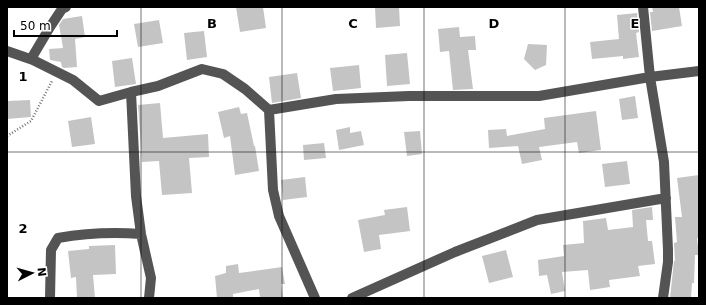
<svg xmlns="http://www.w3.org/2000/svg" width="706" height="305" viewBox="0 0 706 305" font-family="'DejaVu Sans',sans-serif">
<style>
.building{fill:#c4c4c4}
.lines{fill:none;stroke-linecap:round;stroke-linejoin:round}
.path{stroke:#767676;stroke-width:2.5;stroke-dasharray:1 2;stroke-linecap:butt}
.minor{stroke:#545454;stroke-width:10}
.grid{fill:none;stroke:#000;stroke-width:1;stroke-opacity:0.55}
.grid-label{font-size:13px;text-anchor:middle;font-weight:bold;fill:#000;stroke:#fff;stroke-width:3;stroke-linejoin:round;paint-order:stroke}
</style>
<rect width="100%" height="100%" fill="#fff"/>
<!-- building -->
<path class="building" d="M 236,7 L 263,7 L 266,28 L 240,32 Z
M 375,7 L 399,7 L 400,26 L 376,28 Z
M 652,7 L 679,7 L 682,26 L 652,31 L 650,12 L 653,12 Z
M 637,13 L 639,32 L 636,33 L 639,57 L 623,59 L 623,56 L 592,59 L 590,42 L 619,39 L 617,15 Z
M 82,16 L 85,37 L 75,39 L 77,67 L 64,68 L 62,67 L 61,62 L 50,60 L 49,49 L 63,48 L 59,25 L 63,19 Z
M 159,20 L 163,43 L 138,47 L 134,24 Z
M 459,27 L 460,37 L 475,36 L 476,50 L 468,50 L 473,89 L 453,90 L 449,51 L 440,52 L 438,29 Z
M 204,31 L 207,57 L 187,60 L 184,33 Z
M 528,44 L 547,45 L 546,65 L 535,70 L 524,59 Z
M 407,53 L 410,84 L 387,86 L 385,55 Z
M 132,58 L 136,84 L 115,87 L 112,61 Z
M 359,65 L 361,88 L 333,91 L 330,68 Z
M 297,73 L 301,98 L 272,103 L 269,77 Z
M 635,96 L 638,118 L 622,120 L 619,99 Z
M 30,100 L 31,117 L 7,119 L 7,101 Z
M 160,103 L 163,138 L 208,134 L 209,157 L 189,158 L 192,193 L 162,195 L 159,161 L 142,162 L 138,105 Z
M 239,107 L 241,114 L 247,113 L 254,146 L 255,146 L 259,171 L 235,175 L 230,136 L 224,138 L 218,112 Z
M 596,111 L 601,150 L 579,153 L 577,142 L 539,147 L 542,160 L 522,164 L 518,146 L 489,148 L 488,130 L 506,129 L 507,136 L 545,129 L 544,118 Z
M 91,117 L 95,144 L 72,147 L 68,121 Z
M 350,127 L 350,133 L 361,131 L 364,145 L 339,150 L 336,130 Z
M 420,131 L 422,154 L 407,156 L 404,132 Z
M 324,143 L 326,158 L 304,160 L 303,145 Z
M 627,161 L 630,184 L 605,187 L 602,164 Z
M 699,175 L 699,238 L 697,238 L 699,255 L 695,255 L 694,283 L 692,283 L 691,298 L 670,298 L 674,261 L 675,261 L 674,243 L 677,242 L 675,217 L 682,217 L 677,178 Z
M 305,177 L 307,197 L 283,200 L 281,180 Z
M 407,207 L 410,231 L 379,235 L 381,249 L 364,252 L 358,220 L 385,215 L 384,210 Z
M 652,207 L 653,220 L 646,220 L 648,241 L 652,241 L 655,264 L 638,266 L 640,276 L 609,280 L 610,287 L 590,290 L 588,270 L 562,272 L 565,291 L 551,294 L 547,275 L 539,276 L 538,260 L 564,256 L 563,245 L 584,243 L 583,221 L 606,218 L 608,230 L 633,227 L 632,210 Z
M 115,245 L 116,274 L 93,275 L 95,298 L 77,298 L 76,277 L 71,278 L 68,251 L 89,249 L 89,246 Z
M 506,250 L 513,277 L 489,283 L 482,256 Z
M 238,264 L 239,273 L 282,267 L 285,284 L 281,284 L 283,298 L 260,298 L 259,289 L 233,294 L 233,298 L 217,298 L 215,276 L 226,273 L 226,266 Z"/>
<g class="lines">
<!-- path -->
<path class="path" d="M 7,136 L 31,121 L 52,81"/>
<!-- minor -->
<path class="minor" d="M 643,7 L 650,77 L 664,162 L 668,250 L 668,262 L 663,298
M 7,51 L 33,60 L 73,80 L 99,101 L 131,92 L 158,86 L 202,69 L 223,74 L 245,89 L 269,110 L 336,99 L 409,96 L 539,96 L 650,77 L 699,71
M 31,59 L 50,27 L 62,9 L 66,7
M 131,92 L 136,196 L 141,234 L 151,278 L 149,298
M 269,110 L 273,190 L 279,216 L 315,298
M 50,298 L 51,250 L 58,238 C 86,233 114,232 141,234
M 352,298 L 455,252 L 537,220 L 666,198"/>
</g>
<!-- grid -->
<path class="grid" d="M 141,7 L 141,298M 282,7 L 282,298M 424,7 L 424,298M 565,7 L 565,298M 7,152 L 699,152"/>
<g class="grid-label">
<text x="212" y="28">B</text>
<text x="353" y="28">C</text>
<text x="494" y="28">D</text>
<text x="635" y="28">E</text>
<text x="23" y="81">1</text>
<text x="23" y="233">2</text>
</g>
<!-- border -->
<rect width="706" height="305" fill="none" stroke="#000000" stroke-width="16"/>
<!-- north arrow -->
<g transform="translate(32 273) rotate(84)" stroke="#ffffff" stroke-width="3" paint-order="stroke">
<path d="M0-3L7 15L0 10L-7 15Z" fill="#000000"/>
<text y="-6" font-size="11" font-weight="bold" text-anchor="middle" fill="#000000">N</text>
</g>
<!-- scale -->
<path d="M14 30v6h103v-6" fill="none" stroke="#000000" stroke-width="2"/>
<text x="20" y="30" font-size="12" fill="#000000" stroke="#ffffff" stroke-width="3" paint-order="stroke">50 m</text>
</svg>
